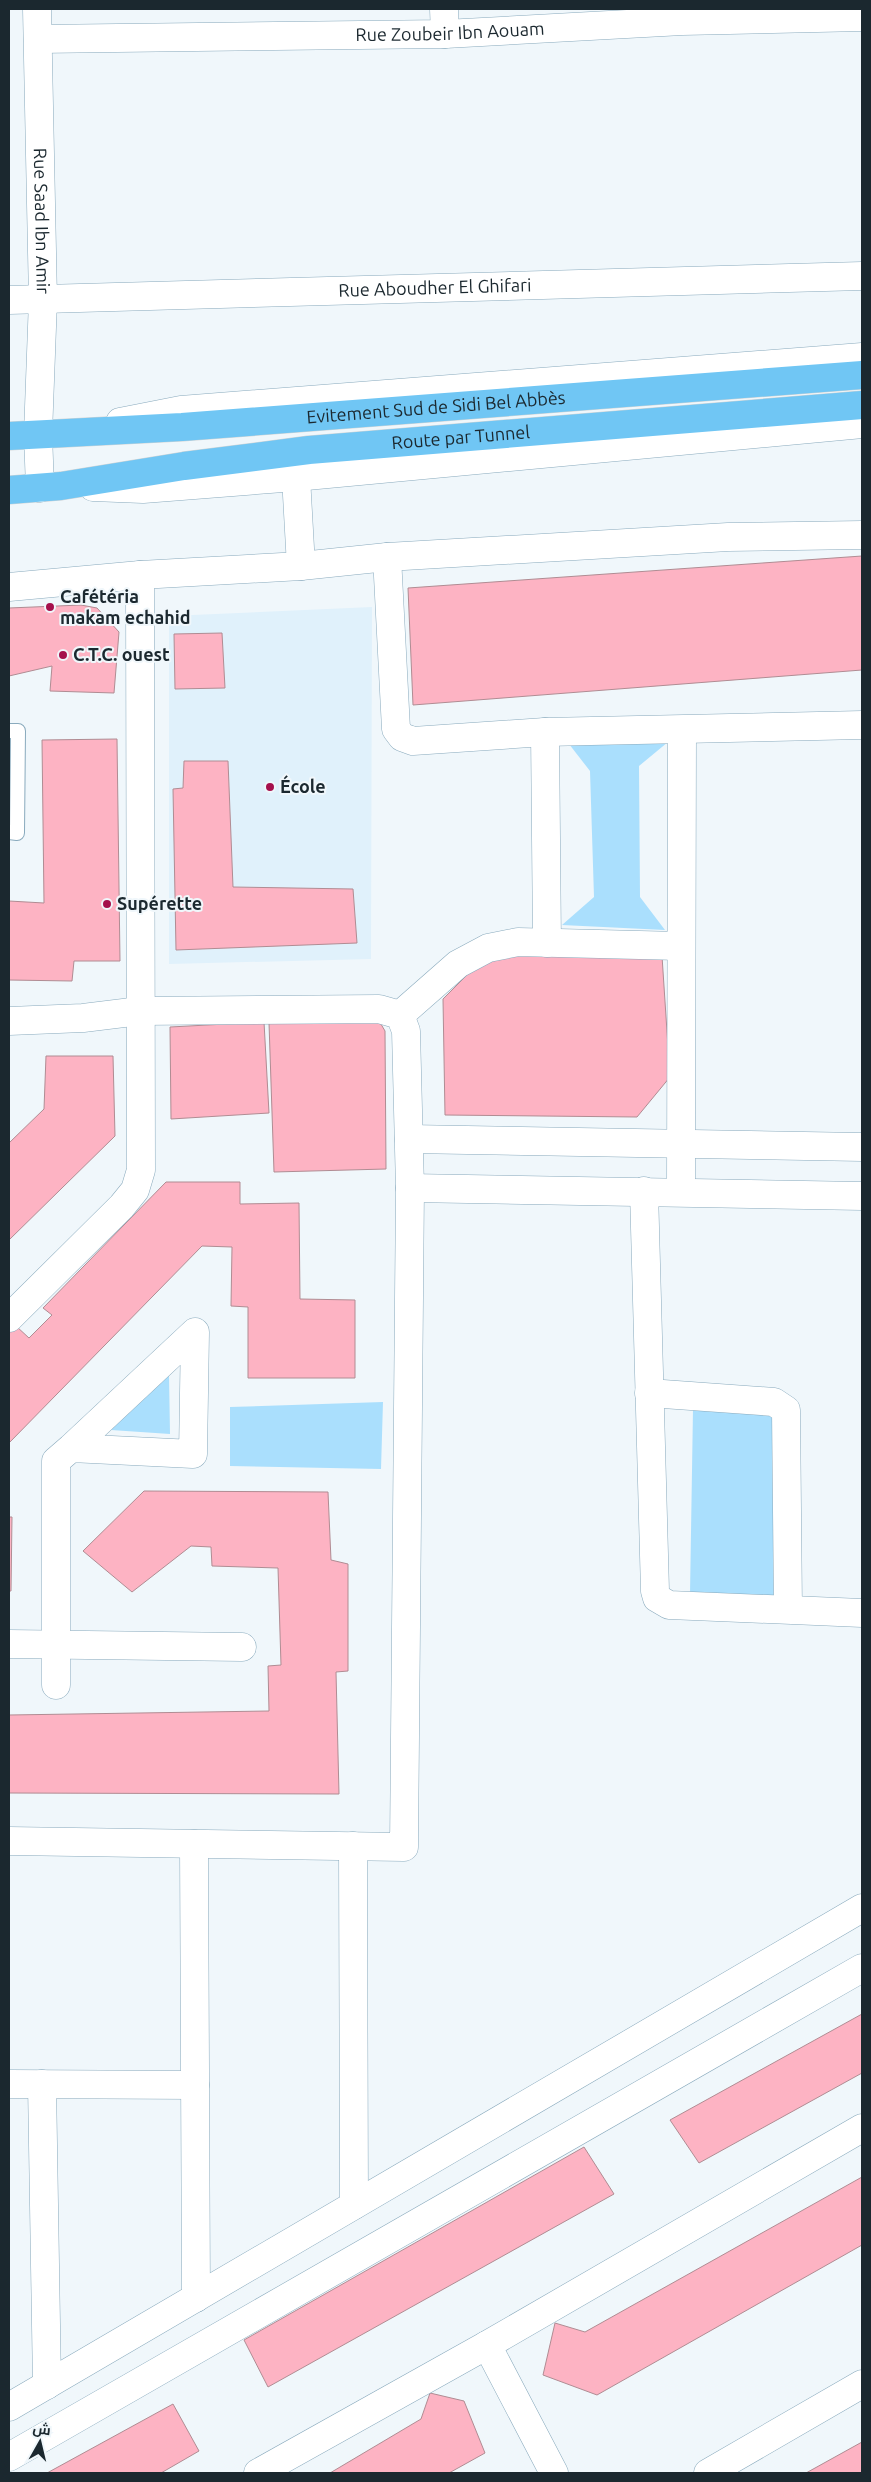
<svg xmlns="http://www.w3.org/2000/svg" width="871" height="2482" viewBox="0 0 871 2482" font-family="Ubuntu,Cairo,sans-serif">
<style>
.built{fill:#e0f1fb}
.green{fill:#aadffd}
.building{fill:#fdb3c3;stroke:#b08c93}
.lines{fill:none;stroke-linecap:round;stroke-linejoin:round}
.lane-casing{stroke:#89aabd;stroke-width:16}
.street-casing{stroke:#89aabd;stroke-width:29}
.secondary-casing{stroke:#89aabd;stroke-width:29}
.highway-casing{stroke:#d1d4d5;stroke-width:29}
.lane{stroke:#fff;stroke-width:14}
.street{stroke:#fff;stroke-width:28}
.secondary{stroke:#fff;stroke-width:28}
.highway{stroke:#70c6f4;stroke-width:28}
.poi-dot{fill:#a5104c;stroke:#f0f7fb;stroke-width:2}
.labels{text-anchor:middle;stroke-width:4;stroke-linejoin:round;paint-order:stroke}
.street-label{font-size:18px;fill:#1b282f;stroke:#f0f7fb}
.poi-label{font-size:18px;font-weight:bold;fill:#1b282f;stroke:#f0f7fb;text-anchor:start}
</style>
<rect width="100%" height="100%" fill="#f0f7fb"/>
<!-- built -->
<path class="built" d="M 372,607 L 371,959 L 169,964 L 169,616 Z"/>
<!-- green -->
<path class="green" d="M 668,742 L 639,766 L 640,897 L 665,930 L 562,925 L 594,897 L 590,771 L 569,744 Z
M 169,1374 L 170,1434 L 111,1430 Z
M 383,1402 L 381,1469 L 230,1466 L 230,1407 Z
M 693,1409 L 778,1415 L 778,1598 L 690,1594 Z"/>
<!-- building -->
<path class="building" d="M 862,556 L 862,670 L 413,705 L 408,588 Z
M 81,605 L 97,608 L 119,632 L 114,693 L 50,691 L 52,666 L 9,676 L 9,608 Z
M 222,633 L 225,688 L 175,689 L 174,634 Z
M 117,739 L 120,961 L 74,961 L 72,981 L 9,980 L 9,901 L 44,903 L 42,740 Z
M 184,761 L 228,761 L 233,887 L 353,889 L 357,943 L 176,950 L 173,789 L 183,788 Z
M 490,952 L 662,956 L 670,1077 L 637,1117 L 445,1115 L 443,999 Z
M 378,1019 L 385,1031 L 386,1169 L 274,1172 L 269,1023 Z
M 264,1022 L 269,1113 L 171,1119 L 170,1027 Z
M 46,1056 L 113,1056 L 115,1136 L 9,1240 L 9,1143 L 44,1109 Z
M 166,1182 L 240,1182 L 240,1204 L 299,1203 L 300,1299 L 355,1300 L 355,1378 L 248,1378 L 248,1307 L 231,1306 L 232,1247 L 202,1246 L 9,1443 L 9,1333 L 16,1326 L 29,1338 L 52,1315 L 43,1308 Z
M 144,1491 L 328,1492 L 331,1560 L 348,1564 L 348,1671 L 336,1672 L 339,1794 L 9,1793 L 9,1715 L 269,1711 L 268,1666 L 281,1665 L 278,1568 L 212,1566 L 211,1547 L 191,1546 L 132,1592 L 83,1551 Z
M 9,1517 L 12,1517 L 11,1591 L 9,1591 Z
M 862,2014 L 862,2073 L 699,2163 L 670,2120 Z
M 584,2147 L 614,2194 L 268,2387 L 244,2340 Z
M 862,2177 L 862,2245 L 597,2395 L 543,2375 L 555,2323 L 585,2332 Z
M 430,2393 L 464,2401 L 485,2453 L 449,2473 L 330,2473 L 421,2419 Z
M 173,2404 L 199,2451 L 161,2473 L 47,2473 Z
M 862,2442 L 862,2473 L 806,2473 Z"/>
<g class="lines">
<!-- lane casing -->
<g class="lane-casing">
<path id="lane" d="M 9,731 L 18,731 L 17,833 L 9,832"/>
</g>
<!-- street casing -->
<g class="street-casing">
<g id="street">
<path id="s1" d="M 37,9 L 43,300 L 38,434 L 40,488"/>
<path d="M 444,9 L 445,34"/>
<path id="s2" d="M 38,39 L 445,34 L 682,21 L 862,17"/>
<path id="s3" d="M 9,300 L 862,276"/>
<path d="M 296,477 L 301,566"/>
<path d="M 387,557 L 396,729 L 402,737 L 413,741 L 545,732 L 862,725"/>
<path d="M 9,587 L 140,575 L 301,566 L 387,557 L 728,537 L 862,535"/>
<path d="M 545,732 L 547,943"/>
<path d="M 400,1015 L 458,964 L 488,948 L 518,942 L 680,946"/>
<path d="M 9,1021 L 83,1018 L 140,1011 L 379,1009 L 400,1015 L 406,1031 L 410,1188 L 404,1847 L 9,1841"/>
<path d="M 409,1139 L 862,1147"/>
<path d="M 410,1188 L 862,1196"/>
<path d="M 644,1191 L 655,1591 L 657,1598 L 669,1605 L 862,1613"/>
<path d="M 681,1191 L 682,730"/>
<path d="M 9,1318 L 122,1206 L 135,1190 L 141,1170 L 140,575"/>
<path d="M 649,1393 L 774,1402 L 786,1410 L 788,1609"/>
<path d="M 9,1644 L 242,1647"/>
<path d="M 56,1685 L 56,1461 L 71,1448 L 195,1332 L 193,1454 L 71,1448"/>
<path d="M 194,1844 L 196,2298"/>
<path d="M 353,1846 L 354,2205"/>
<path d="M 9,2084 L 195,2085"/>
<path d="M 42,2084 L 47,2385"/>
<path d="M 487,2345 L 554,2473"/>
<path d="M 9,2407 L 862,1908"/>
<path d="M 9,2457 L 862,1968"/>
<path d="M 258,2473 L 487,2345 L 862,2128"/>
<path d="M 708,2473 L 862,2384"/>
</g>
</g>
<!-- secondary casing -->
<g class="secondary-casing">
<path id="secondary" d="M 120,422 L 181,410 L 862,357
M 93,487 L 143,489 L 296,477 L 862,424"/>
</g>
<!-- highway casing -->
<g class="highway-casing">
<g id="highway">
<path id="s4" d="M 9,436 L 182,427 L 862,375"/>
<path id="s5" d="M 9,490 L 61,486 L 184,466 L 309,450 L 862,405"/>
</g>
</g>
<!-- lane -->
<use href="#lane" class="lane"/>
<!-- street -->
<use href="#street" class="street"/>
<!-- secondary -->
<use href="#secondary" class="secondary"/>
<!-- highway -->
<use href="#highway" class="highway"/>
</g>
<!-- markers -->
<g class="poi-dot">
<circle cx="50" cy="607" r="5"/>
<circle cx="63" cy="655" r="5"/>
<circle cx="270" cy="787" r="5"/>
<circle cx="107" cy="904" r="5"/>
</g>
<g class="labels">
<!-- street labels -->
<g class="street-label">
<text dy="6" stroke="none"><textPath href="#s2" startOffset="412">Rue Zoubeir Ibn Aouam</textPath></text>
<text dy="6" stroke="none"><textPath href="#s1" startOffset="212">Rue Saad Ibn Amir</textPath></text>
<text dy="6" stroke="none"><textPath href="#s3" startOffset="426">Rue Aboudher El Ghifari</textPath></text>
<text dy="6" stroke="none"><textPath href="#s4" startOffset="428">Evitement Sud de Sidi Bel Abbès</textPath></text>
<text dy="6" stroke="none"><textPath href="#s5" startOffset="455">Route par Tunnel</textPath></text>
</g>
<!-- poi labels -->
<g class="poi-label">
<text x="60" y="603">Cafétéria<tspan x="60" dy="21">makam echahid</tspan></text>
<text x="73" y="661">C.T.C. ouest</text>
<text x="280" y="793">École</text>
<text x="117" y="910">Supérette</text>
</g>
</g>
<!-- border -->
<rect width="871" height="2482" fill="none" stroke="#1b282f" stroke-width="20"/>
<!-- north arrow -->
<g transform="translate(40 2442) rotate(8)" stroke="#f0f7fb" stroke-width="4" paint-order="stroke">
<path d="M0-4L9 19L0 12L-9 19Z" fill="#1b282f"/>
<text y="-8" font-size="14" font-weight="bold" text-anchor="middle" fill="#1b282f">ش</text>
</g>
</svg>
